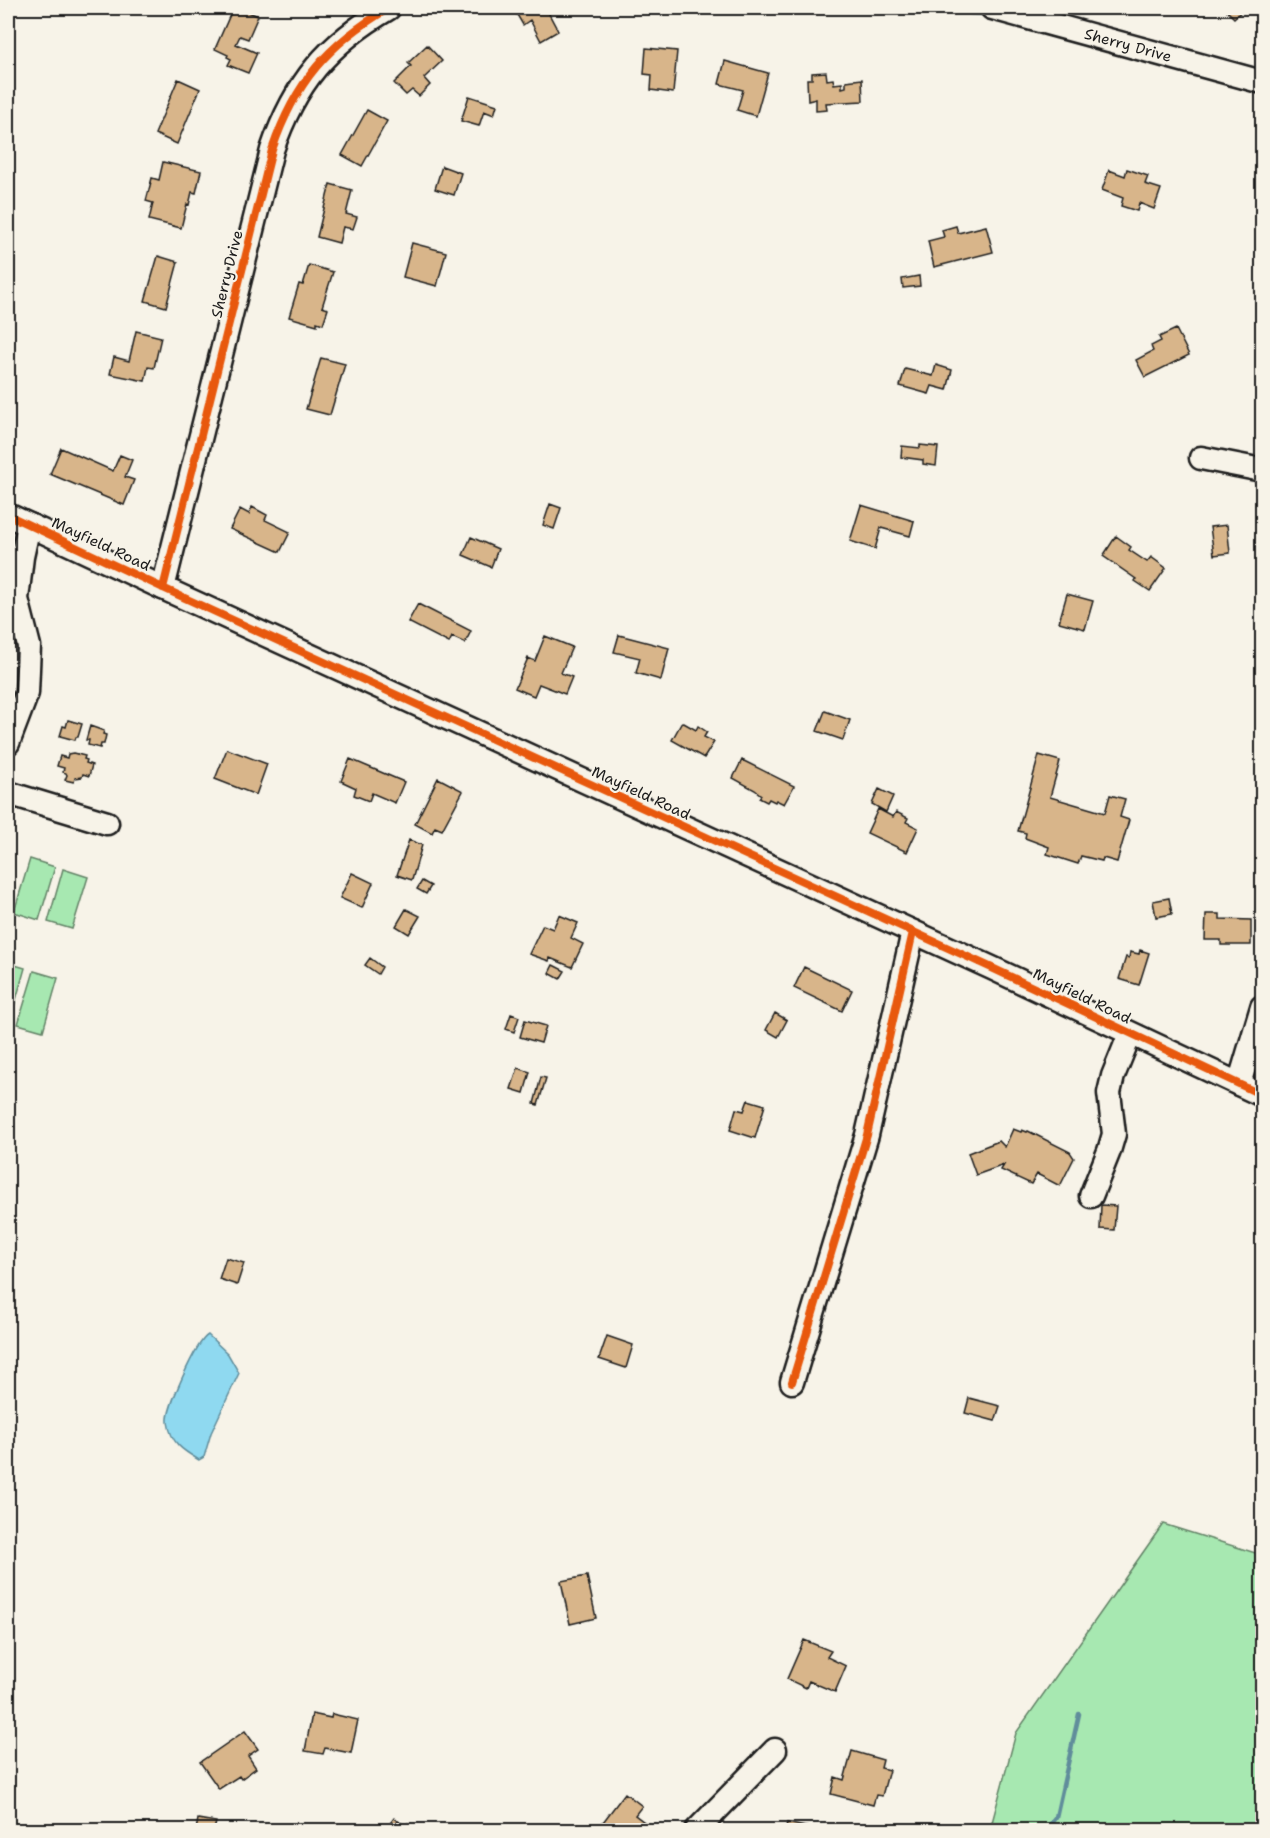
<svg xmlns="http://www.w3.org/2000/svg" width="1270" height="1838" viewBox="0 0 1270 1838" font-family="'Shantell Sans',sans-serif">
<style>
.green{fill:#a7e8b1;stroke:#628266;stroke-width:1.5}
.water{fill:#8fd9f0;stroke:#618d9b;stroke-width:1.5}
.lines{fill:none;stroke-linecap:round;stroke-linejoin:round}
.stream{stroke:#618d9b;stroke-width:4.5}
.building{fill:#d8b58a;stroke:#1c1c1c;stroke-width:1.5}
.minor-casing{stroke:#1c1c1c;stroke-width:27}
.minor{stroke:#f7f3e8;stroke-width:22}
.cycleway-casing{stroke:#f7f3e8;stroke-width:11}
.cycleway{stroke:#e8590c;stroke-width:8}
.labels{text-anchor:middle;stroke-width:4.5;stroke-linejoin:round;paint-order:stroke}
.street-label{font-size:15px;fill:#1c1c1c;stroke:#f7f3e8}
</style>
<rect width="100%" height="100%" fill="#f7f3e8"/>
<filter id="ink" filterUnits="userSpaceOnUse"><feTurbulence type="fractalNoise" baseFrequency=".0167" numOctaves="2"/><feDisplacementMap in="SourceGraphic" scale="12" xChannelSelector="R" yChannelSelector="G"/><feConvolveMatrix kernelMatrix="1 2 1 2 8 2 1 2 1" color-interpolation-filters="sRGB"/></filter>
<g filter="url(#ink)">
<!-- green -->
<path class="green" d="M 30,859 L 55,867 L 39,920 L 14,912 Z
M 63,869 L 88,877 L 72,929 L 48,922 Z
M 8,963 L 25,968 L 10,1021 L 8,1021 Z
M 34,971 L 58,978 L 43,1031 L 18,1024 Z
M 1163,1524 L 1262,1555 L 1262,1824 L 1234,1830 L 990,1830 L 1016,1733 Z"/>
<!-- water -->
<path class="water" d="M 208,1335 L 228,1354 L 239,1373 L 211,1433 L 204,1457 L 199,1460 C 182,1450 171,1443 168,1422 C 166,1410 196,1342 208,1335 Z"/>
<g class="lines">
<!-- stream -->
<path class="stream" d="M 952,8 L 971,13 L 987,14
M 1046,14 L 1065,8
M 1046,1830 L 1056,1817 L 1079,1714"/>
</g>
<!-- building -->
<path class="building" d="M 233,8 L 239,8 L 258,16 L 248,39 L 240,36 L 236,44 L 257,53 L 248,73 L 228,65 L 231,59 L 227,57 L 228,55 L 215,49 Z
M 513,8 L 556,8 L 548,12 L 558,31 L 541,41 L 530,20 L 523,25 Z
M 1224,8 L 1245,8 L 1234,18 Z
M 427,45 L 442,61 L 424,78 L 430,85 L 419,96 L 412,90 L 406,95 L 394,83 L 411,66 L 408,63 Z
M 646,48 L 677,51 L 673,93 L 651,90 L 652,75 L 644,74 Z
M 725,61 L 768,73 L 756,116 L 737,110 L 743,90 L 719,84 Z
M 826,72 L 827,80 L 833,79 L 834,84 L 842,83 L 842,88 L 846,87 L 846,81 L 862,79 L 863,101 L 826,103 L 827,110 L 816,111 L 816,99 L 808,101 L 807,79 L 812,79 L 812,73 Z
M 178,79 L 200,89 L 177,144 L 155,134 Z
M 469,96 L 497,105 L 494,115 L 484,111 L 479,126 L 461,121 Z
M 367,110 L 387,121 L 362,166 L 342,155 Z
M 163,162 L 201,171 L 196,193 L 192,192 L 189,205 L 187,204 L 181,228 L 149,220 L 153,203 L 146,201 L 152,178 L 159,180 Z
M 442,166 L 461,173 L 454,195 L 435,189 Z
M 1127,169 L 1148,176 L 1145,184 L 1161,189 L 1154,209 L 1139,203 L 1137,211 L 1121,206 L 1123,198 L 1102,190 L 1109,170 L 1125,176 Z
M 330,184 L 352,190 L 346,214 L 357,217 L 353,229 L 343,227 L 339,243 L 317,237 Z
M 956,226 L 958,233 L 986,226 L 993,252 L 934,267 L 928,241 L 944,237 L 942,230 Z
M 412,243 L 446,252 L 437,286 L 403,277 Z
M 158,256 L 178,262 L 166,307 L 145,301 Z
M 309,265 L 333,272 L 322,307 L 328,309 L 323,324 L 317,322 L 317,325 L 289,317 L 299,284 L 303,285 Z
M 919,276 L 920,286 L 903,288 L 902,279 Z
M 1176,329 L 1189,355 L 1145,377 L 1136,360 L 1153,351 L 1151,346 L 1161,341 L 1159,337 Z
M 136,331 L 161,337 L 154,368 L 148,367 L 145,381 L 110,374 L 114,357 L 129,361 Z
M 321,358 L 345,364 L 330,415 L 306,409 Z
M 936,365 L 952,370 L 947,390 L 932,386 L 929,394 L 900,386 L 905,369 L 933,376 Z
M 920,445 L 938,447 L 936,466 L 923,464 L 923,460 L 901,457 L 902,446 L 920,448 Z
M 61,448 L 113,471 L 120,455 L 132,460 L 125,477 L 134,480 L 124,505 L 50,474 Z
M 550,504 L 561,508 L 554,529 L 543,525 Z
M 861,505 L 914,521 L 910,536 L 881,528 L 875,549 L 850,541 Z
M 252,507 L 267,515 L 265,520 L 290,532 L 280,552 L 230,529 L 240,509 L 249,514 Z
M 1227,525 L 1230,553 L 1214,555 L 1210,527 Z
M 1116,536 L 1131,547 L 1129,550 L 1147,562 L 1151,557 L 1166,568 L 1150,591 L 1135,581 L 1136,579 L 1103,556 Z
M 471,537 L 498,549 L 491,567 L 463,555 Z
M 1067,594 L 1093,601 L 1085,629 L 1059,622 Z
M 418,604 L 471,631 L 465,643 L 452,637 L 449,643 L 408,622 Z
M 619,635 L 669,648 L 661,680 L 636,673 L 640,658 L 614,652 Z
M 545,636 L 572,647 L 561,673 L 572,677 L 565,694 L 539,684 L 534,696 L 515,688 L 528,658 L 535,661 Z
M 825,711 L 850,720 L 843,740 L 817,731 Z
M 68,720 L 82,724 L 78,737 L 76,737 L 75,740 L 60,736 L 63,726 L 66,727 Z
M 682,722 L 696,730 L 698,726 L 707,732 L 704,737 L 714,742 L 704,758 L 672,740 Z
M 90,726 L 104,731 L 103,734 L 106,735 L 104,744 L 101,744 L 100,748 L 88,745 L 89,740 L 86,740 Z
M 227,749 L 267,764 L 256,795 L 215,779 Z
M 73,753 L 85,756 L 84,759 L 87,760 L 86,763 L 92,765 L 89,776 L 83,774 L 82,777 L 75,778 L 74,782 L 65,780 L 67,775 L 66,773 L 63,772 L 64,768 L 57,766 L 60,756 L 67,758 L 68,754 Z
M 1039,755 L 1060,761 L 1050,797 L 1105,813 L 1110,795 L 1125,799 L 1120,817 L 1129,820 L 1117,862 L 1103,858 L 1102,861 L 1081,856 L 1078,864 L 1047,854 L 1049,847 L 1025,838 L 1026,833 L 1018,831 Z
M 350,759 L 404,782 L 395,803 L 372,793 L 369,801 L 354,795 L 356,788 L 341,781 Z
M 742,760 L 794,786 L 784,804 L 776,800 L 775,802 L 769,799 L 767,802 L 759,798 L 761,795 L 755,790 L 733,778 Z
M 438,778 L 463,791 L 442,830 L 435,827 L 432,833 L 415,824 Z
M 879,789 L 893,796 L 886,812 L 872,804 Z
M 878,809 L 893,817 L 896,812 L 908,818 L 906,822 L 918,828 L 907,852 L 867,833 Z
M 409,840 L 422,845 L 412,880 L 397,875 Z
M 352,873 L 373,883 L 362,908 L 340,898 Z
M 422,881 L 431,886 L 426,894 L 417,889 Z
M 1169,898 L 1172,914 L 1156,917 L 1153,901 Z
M 406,909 L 420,916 L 409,934 L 396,926 Z
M 1206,914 L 1220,914 L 1220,919 L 1251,920 L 1251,945 L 1221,945 L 1221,940 L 1205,940 Z
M 559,915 L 578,923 L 571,938 L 583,944 L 572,967 L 550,958 L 549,961 L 529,954 L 543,925 L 553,929 Z
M 1140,950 L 1149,953 L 1139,985 L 1119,979 L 1126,957 L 1129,958 L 1130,952 L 1139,954 Z
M 370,958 L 382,967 L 378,974 L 365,965 Z
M 553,965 L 565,971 L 560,979 L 549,973 Z
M 804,967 L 852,990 L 842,1011 L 794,988 Z
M 775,1013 L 787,1020 L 778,1037 L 766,1030 Z
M 511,1014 L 519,1017 L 514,1032 L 506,1029 Z
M 525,1020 L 546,1026 L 541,1043 L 520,1037 Z
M 518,1068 L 530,1072 L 524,1093 L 511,1089 Z
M 541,1077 L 546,1078 L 538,1105 L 534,1104 Z
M 748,1100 L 765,1105 L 755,1138 L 730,1130 L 736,1109 L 744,1111 Z
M 1013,1129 L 1021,1132 L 1022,1130 L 1027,1132 L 1028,1131 L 1070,1152 L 1074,1158 L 1060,1186 L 1037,1174 L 1031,1184 L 1001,1170 L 1004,1165 L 976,1175 L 968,1153 L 999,1141 L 1005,1147 Z
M 1101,1205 L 1116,1206 L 1114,1230 L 1100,1229 Z
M 226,1258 L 244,1263 L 237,1285 L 219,1279 Z
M 607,1336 L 633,1345 L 626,1368 L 599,1359 Z
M 969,1398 L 1000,1406 L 995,1421 L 965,1413 Z
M 587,1576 L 596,1618 L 570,1624 L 561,1581 Z
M 804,1640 L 831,1651 L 827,1657 L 846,1666 L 835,1692 L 809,1681 L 806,1688 L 787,1679 Z
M 312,1714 L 331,1718 L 332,1714 L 358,1720 L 351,1753 L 325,1748 L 323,1754 L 305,1751 Z
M 245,1731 L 258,1749 L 248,1756 L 256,1768 L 241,1779 L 239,1776 L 219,1789 L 200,1762 Z
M 852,1751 L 883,1760 L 881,1768 L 889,1770 L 882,1796 L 876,1795 L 873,1805 L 831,1794 L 835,1777 L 844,1780 Z
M 625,1793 L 642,1806 L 635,1815 L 648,1825 L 644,1830 L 597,1830 Z
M 394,1818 L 406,1826 L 408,1823 L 419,1830 L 385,1830 Z
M 198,1819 L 216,1822 L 214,1830 L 196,1830 Z
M 787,1823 L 819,1830 L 785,1830 Z"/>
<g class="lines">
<!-- minor casing -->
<g class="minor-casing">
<g id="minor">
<path id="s1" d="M 992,8 L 1262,82"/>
<path d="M 1201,458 L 1262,470"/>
<path d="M 8,515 L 163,588 L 992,968 L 1262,1095"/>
<path d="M 163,588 L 272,150 C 295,82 328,44 389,8"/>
<path d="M 8,743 L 27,693 L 29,646 L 17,599 L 22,557 L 29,525"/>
<path d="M 8,793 L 107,823"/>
<path d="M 1239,1084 L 1262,1007"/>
<path d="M 1091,1196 L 1109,1151 L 1114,1134 L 1109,1093 L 1113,1076 L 1130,1034"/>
<path d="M 792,1382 L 867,1135 L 913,932"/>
<path d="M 697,1830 L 775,1750"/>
</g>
</g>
<!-- minor -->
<use href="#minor" class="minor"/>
<!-- cycleway casing -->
<g class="cycleway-casing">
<path id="cycleway" d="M 8,515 L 163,588 L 992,968 L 1262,1095
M 163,588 L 272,150 C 295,82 328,44 389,8
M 792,1382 L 867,1135 L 913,932"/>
</g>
<!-- cycleway -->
<use href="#cycleway" class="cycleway"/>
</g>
</g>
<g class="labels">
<!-- street labels -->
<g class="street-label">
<text dy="5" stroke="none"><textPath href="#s1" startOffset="141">Sherry Drive</textPath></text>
<text transform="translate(227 274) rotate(-76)" y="5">Sherry Drive</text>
<text transform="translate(101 544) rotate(25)" y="5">Mayfield Road</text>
<text transform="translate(641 793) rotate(25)" y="5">Mayfield Road</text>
<text transform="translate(1082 996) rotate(26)" y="5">Mayfield Road</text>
</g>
</g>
<!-- margin -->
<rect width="1270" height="1838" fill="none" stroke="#f7f3e8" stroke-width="30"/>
<rect x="15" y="15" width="1240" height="1808" fill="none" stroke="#1c1c1c" stroke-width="2" filter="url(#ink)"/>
</svg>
